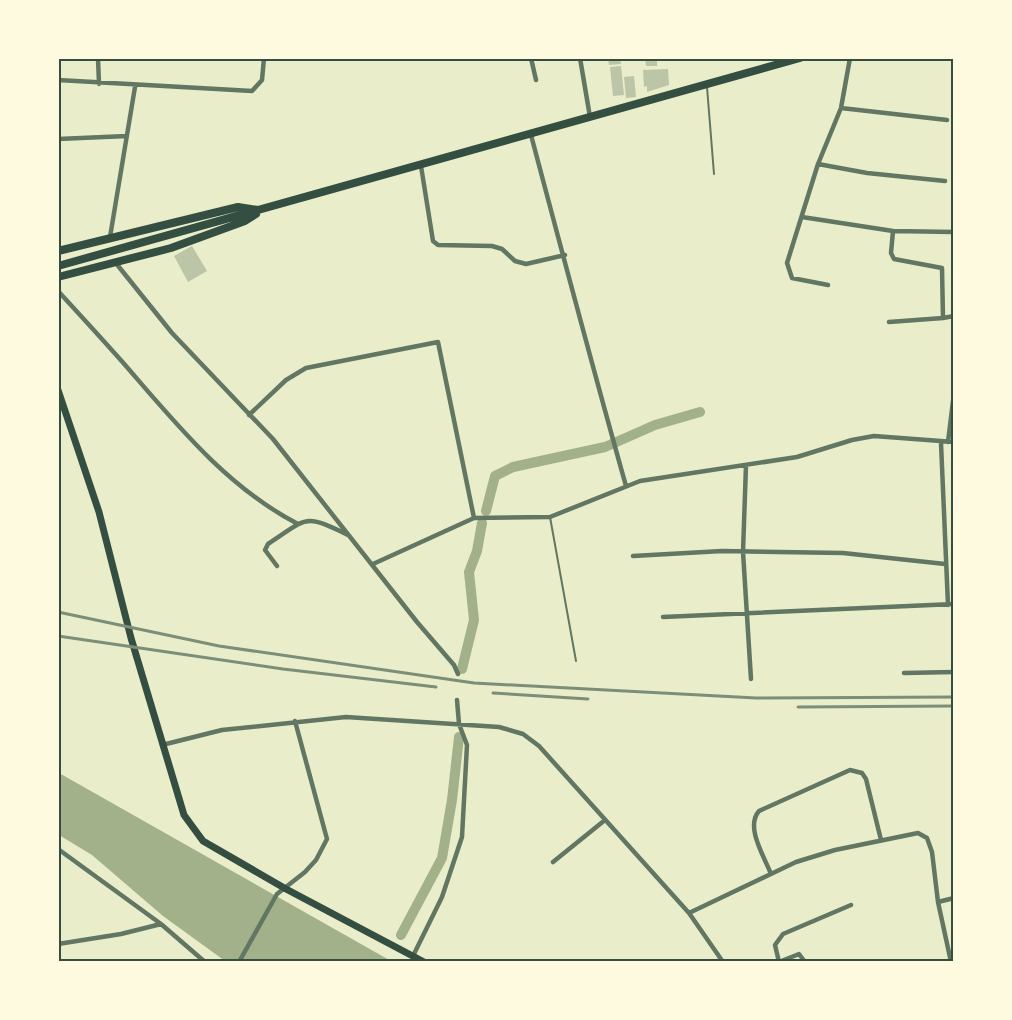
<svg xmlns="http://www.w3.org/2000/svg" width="1012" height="1020" viewBox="0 0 1012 1020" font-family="Barlow,sans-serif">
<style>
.water{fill:#a3b18a}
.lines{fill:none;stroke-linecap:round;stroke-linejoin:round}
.canal{stroke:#a3b18a;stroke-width:10}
.building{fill:#bcc5a7}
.service{stroke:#617663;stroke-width:2}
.minor{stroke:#617663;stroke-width:4.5}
.secondary{stroke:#344e41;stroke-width:7}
.primary{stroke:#344e41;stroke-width:8}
.rail{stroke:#7c8e77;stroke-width:3}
.neatline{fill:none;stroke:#344e41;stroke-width:2}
</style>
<rect width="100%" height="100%" fill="#e9edc9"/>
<!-- water -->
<path class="water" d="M 59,773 L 391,961 L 225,961 L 163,916 L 92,855 L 59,835 Z"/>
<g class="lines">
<!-- canal -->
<path class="canal" d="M 486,511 L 495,476 L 513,467 L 605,447 L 655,425 L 700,412
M 462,669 L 474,620 L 469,572 L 477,551 L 482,523
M 401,935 L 442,858 L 452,800 L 459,737"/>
</g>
<!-- building -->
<path class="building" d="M 608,58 L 620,58 L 621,64 L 609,65 Z
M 645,58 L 657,58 L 657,66 L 646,66 Z
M 621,66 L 624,95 L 613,96 L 610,67 Z
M 668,69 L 669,85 L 647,92 L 647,86 L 644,87 L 643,70 Z
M 634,76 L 636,97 L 626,98 L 624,77 Z
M 192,246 L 207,271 L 188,282 L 174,256 Z"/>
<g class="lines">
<!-- service -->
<path class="service" d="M 707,87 L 714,174
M 550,517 L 576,661"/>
<!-- minor -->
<path class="minor" d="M 98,58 L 99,84
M 531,58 L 536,80
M 580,58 L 590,117
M 58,80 L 252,91 L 262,80 L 264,58
M 841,108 L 947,120
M 531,135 C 562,252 593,369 626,486
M 58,139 L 127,136
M 818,164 L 867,173 L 945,181
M 421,166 L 433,241 L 438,245 L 492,246 L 502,249 L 515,261 L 526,264 L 565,255
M 802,217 L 893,231 L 954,232
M 893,231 L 891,253 L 894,259 L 942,268 L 943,318 L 954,316
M 110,237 L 135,87
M 115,262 L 172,333 L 273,439 L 417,622 L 454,665 L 458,674
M 828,285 L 792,278 L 787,263 L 818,164 L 841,108 L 850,58
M 58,291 C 81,316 104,341 126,366 C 177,425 228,488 298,524
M 889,322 L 943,318
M 249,415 L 286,380 L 306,368 L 438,342 L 474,518
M 948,442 L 954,393
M 941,443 L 948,605
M 746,465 L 743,552 L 751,679
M 633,556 L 722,551 L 843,553 L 945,564
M 373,564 L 474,518 L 550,517 L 640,481 L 797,457 L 852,440 L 874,436 L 954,442
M 277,566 L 265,550 L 268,544 C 308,518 303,513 348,535
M 663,617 L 954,604
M 904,673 L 954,672
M 162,745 L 222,730 L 346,717 L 499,727 L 523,734 L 539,746 L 689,913 L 723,962
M 58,849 L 161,924 L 205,962
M 553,862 L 605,820
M 771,874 C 764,856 745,827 759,811 L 850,770 L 862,773 L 866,779 L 881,840
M 938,902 L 954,898
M 689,913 L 796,862 L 835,850 L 918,833 L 927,838 L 932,852 L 938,902 L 951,962
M 58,944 L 121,934 L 161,924
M 413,956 L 442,897 L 462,837 L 467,745 L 459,724 L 457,700
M 239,962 L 277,894 L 305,872 L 316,860 L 327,839 L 295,721
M 779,962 L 775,945 L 783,934 L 851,905
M 779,962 L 799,954 L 805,962
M 862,962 L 886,962"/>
<!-- secondary -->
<path class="secondary" d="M 58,390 L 99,512 L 131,638 L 184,815 L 203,841 L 286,889 L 424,962"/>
<!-- primary -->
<path class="primary" d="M 58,251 L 238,207 L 258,210
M 58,266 L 800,58
M 58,277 L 171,248 L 245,221 L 256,214"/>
<!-- rail -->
<path class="rail" d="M 58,612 L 219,646 L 474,683 L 756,698 L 954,697
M 58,636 L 283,669 L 436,687
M 493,693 L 588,699
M 798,707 L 954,706"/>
</g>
<!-- border -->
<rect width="1012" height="1020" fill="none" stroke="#fefae0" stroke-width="120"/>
<rect x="60" y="60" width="892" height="900" class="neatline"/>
</svg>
